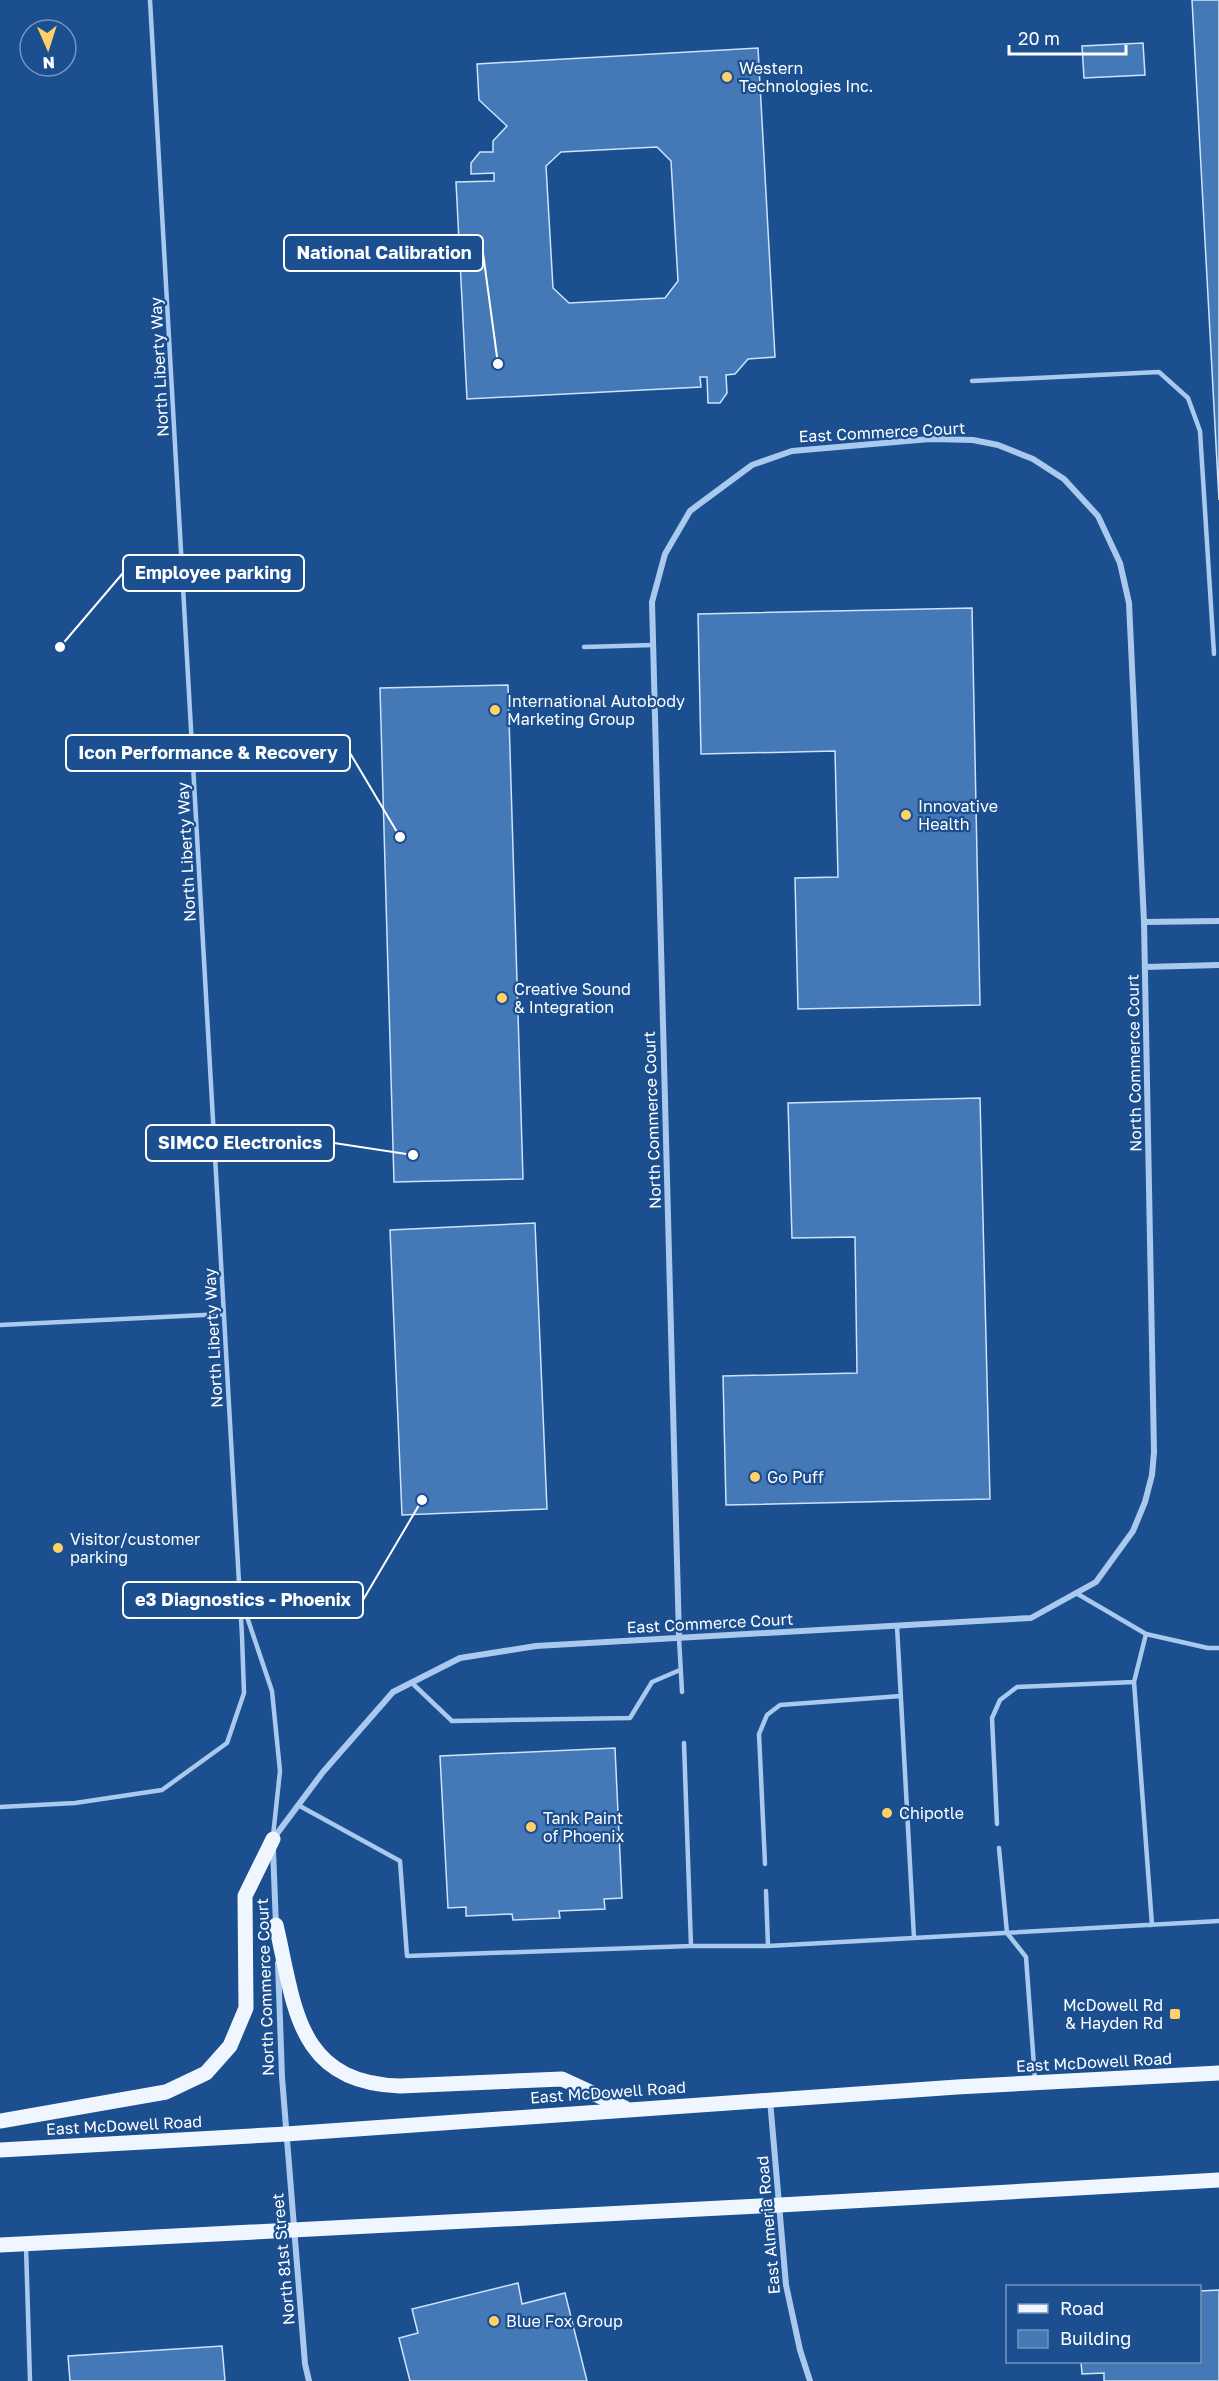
<svg xmlns="http://www.w3.org/2000/svg" width="1219" height="2381" viewBox="0 0 1219 2381" font-family="'Golos Text',sans-serif">
<style>
.building{fill:#4478b7;stroke:#cfe3fa;stroke-width:1.5;fill-rule:evenodd}
.lines{fill:none;stroke-linecap:round;stroke-linejoin:round}
.service{stroke:#a9c9ee;stroke-width:4.5}
.minor{stroke:#a9c9ee;stroke-width:6}
.primary{stroke:#f0f6ff;stroke-width:15}
.poi-dot{fill:#ffd166;stroke:#1b4f8f;stroke-width:2}
.labels{text-anchor:middle;stroke-width:4.5;stroke-linejoin:round;paint-order:stroke}
.poi-label{font-size:16px;fill:#fff;stroke:#1b4f8f;text-anchor:start}
.street-label{font-size:16px;fill:#fff;stroke:#1b4f8f}
.leader{fill:none;stroke:#fff;stroke-width:2}
.callout-dot{fill:#fff;stroke:#1b4f8f;stroke-width:2}
.callout{fill:#1b4f8f;stroke:#fff;stroke-width:2}
.callout-label{font-size:18px;text-anchor:middle;font-weight:bold;fill:#fff}
</style>
<rect width="100%" height="100%" fill="#1b4f8f"/>
<!-- building -->
<path class="building" d="M 1192,0 L 1219,0 L 1219,500 Z
M 1143,43 L 1145,75 L 1084,78 L 1082,46 Z
M 758,48 L 775,357 L 748,359 L 735,374 L 726,375 L 727,393 L 720,403 L 708,403 L 707,377 L 700,377 L 701,387 L 467,399 L 456,182 L 494,181 L 494,173 L 471,174 L 471,163 L 480,152 L 493,152 L 493,141 L 507,126 L 479,100 L 477,64 ZM 657,147 L 671,161 L 678,281 L 665,298 L 569,303 L 553,288 L 546,166 L 561,152 Z
M 972,608 L 980,1005 L 798,1009 L 795,878 L 838,877 L 835,751 L 701,754 L 698,614 Z
M 508,685 L 523,1179 L 394,1182 L 380,688 Z
M 980,1098 L 990,1499 L 726,1505 L 723,1376 L 857,1373 L 855,1237 L 792,1238 L 788,1103 Z
M 535,1223 L 547,1509 L 402,1515 L 390,1230 Z
M 615,1748 L 622,1898 L 604,1899 L 605,1909 L 559,1911 L 560,1918 L 513,1920 L 512,1914 L 466,1916 L 466,1907 L 448,1908 L 440,1756 Z
M 518,2283 L 522,2304 L 565,2293 L 587,2381 L 410,2381 L 399,2338 L 418,2333 L 412,2309 Z
M 1219,2290 L 1219,2381 L 1104,2381 L 1104,2373 L 1082,2374 L 1081,2362 L 1200,2362 L 1200,2291 Z
M 222,2346 L 225,2381 L 70,2381 L 68,2356 Z"/>
<g class="lines">
<!-- service -->
<path class="service" d="M 972,381 L 1159,372 L 1188,398 L 1200,431 L 1214,654
M 584,647 L 653,645
M 0,1325 L 224,1314
M 1076,1593 L 1146,1634 L 1208,1648 L 1219,1648
M 242,1602 L 272,1691 L 280,1771 L 273,1836
M 897,1626 L 914,1938
M 1146,1634 L 1134,1682 L 1152,1925
M 679,1638 L 682,1692
M 412,1683 L 452,1721 L 630,1718 L 652,1682 L 680,1670
M 298,1805 L 400,1861 L 407,1956 L 691,1946 L 684,1743
M 0,1807 L 75,1803 L 162,1790 L 227,1743 L 244,1693 L 242,1636 L 150,0
M 997,1824 L 992,1718 L 1000,1700 L 1017,1687 L 1134,1682
M 999,1848 L 1007,1933 L 1026,1957 L 1035,2080
M 765,1864 L 759,1734 L 767,1715 L 780,1705 L 901,1696
M 766,1891 L 768,1946
M 691,1946 L 768,1946 L 1219,1921
M 26,2246 L 30,2381"/>
<!-- minor -->
<path class="minor" d="M 1144,922 L 1219,921
M 1145,967 L 1219,965
M 273,1839 L 323,1772 L 393,1692 L 460,1658 L 536,1646 L 1031,1618 L 1096,1582 L 1133,1531 L 1145,1502 L 1152,1475 L 1154,1452 L 1144,922 L 1129,603 L 1120,563 L 1098,516 L 1064,479 L 1033,459 L 998,445 L 973,440 L 930,439 L 792,451 L 752,465 L 690,511 L 665,554 L 652,602 L 679,1638
M 273,1849 L 276,1926
M 278,1963 L 282,2077 L 305,2364 L 309,2381
M 770,2100 L 786,2285 L 800,2350 L 810,2381"/>
<!-- primary -->
<path class="primary" d="M 276,1925 C 295,2006 296,2083 400,2086 L 562,2079 L 625,2108
M 0,2121 L 166,2092 L 206,2073 L 230,2046 L 246,2008 L 245,1896 L 273,1839
M 0,2150 L 286,2134 L 957,2087 L 1219,2073
M 0,2245 L 780,2205 L 1219,2180"/>
</g>
<!-- markers -->
<g class="poi-dot">
<circle cx="727" cy="77" r="6"/>
<circle cx="495" cy="710" r="6"/>
<circle cx="906" cy="815" r="6"/>
<circle cx="502" cy="998" r="6"/>
<circle cx="755" cy="1477" r="6"/>
<circle cx="58" cy="1548" r="6"/>
<circle cx="887" cy="1813" r="6"/>
<circle cx="531" cy="1827" r="6"/>
<rect x="1169" y="2008" width="12" height="12" rx="3"/>
<circle cx="494" cy="2321" r="6"/>
</g>
<g class="labels">
<!-- poi labels -->
<g class="poi-label">
<text x="739" y="74">Western<tspan x="739" dy="18">Technologies Inc.</tspan></text>
<text x="507" y="707">International Autobody<tspan x="507" dy="18">Marketing Group</tspan></text>
<text x="918" y="812">Innovative<tspan x="918" dy="18">Health</tspan></text>
<text x="514" y="995">Creative Sound<tspan x="514" dy="18">&amp; Integration</tspan></text>
<text x="767" y="1483">Go Puff</text>
<text x="70" y="1545">Visitor/customer<tspan x="70" dy="18">parking</tspan></text>
<text x="899" y="1819">Chipotle</text>
<text x="543" y="1824">Tank Paint<tspan x="543" dy="18">of Phoenix</tspan></text>
<text x="1163" y="2011" text-anchor="end">McDowell Rd<tspan x="1163" dy="18">&amp; Hayden Rd</tspan></text>
<text x="506" y="2327">Blue Fox Group</text>
</g>
<!-- street labels -->
<g class="street-label">
<text transform="translate(159 367) rotate(-93)" y="6">North Liberty Way</text>
<text transform="translate(882 432) rotate(-3)" y="6">East Commerce Court</text>
<text transform="translate(186 852) rotate(-93)" y="6">North Liberty Way</text>
<text transform="translate(1134 1063) rotate(-91)" y="6">North Commerce Court</text>
<text transform="translate(652 1120) rotate(-92)" y="6">North Commerce Court</text>
<text transform="translate(213 1338) rotate(-93)" y="6">North Liberty Way</text>
<text transform="translate(710 1623) rotate(-3)" y="6">East Commerce Court</text>
<text transform="translate(265 1987) rotate(-92)" y="6">North Commerce Court</text>
<text transform="translate(1094 2062) rotate(-3)" y="6">East McDowell Road</text>
<text transform="translate(608 2092) rotate(-4)" y="6">East McDowell Road</text>
<text transform="translate(124 2125) rotate(-3)" y="6">East McDowell Road</text>
<text transform="translate(768 2225) rotate(-95)" y="6">East Almeria Road</text>
<text transform="translate(283 2259) rotate(-95)" y="6">North 81st Street</text>
</g>
</g>
<!-- callouts -->
<path class="leader" d="M498 364L483 253M60 647L123 573M400 837L350 753M413 1155L334 1143M422 1500L363 1600"/>
<g class="callout-dot">
<circle cx="498" cy="364" r="6"/>
<circle cx="60" cy="647" r="6"/>
<circle cx="400" cy="837" r="6"/>
<circle cx="413" cy="1155" r="6"/>
<circle cx="422" cy="1500" r="6"/>
</g>
<g class="callout">
<rect x="284" y="235" width="199" height="36" rx="6"/>
<rect x="123" y="555" width="181" height="36" rx="6"/>
<rect x="66" y="735" width="284" height="36" rx="6"/>
<rect x="146" y="1125" width="188" height="36" rx="6"/>
<rect x="123" y="1582" width="240" height="36" rx="6"/>
</g>
<g class="callout-label">
<text x="384" y="259">National Calibration</text>
<text x="213" y="579">Employee parking</text>
<text x="208" y="759">Icon Performance &amp; Recovery</text>
<text x="240" y="1149">SIMCO Electronics</text>
<text x="243" y="1606">e3 Diagnostics - Phoenix</text>
</g>
<!-- legend -->
<rect x="1006" y="2285" width="195" height="78" fill="#1b4f8f" stroke="#7695bc" stroke-width="1.5"/>
<rect x="1018" y="2304" width="30" height="9" fill="#f0f6ff" stroke="#7695bc" stroke-width="1.5"/>
<text x="1060" y="2315" font-size="18" fill="#ffffff">Road</text>
<rect x="1018" y="2330" width="30" height="18" fill="#4478b7" stroke="#7695bc" stroke-width="1.5"/>
<text x="1060" y="2345" font-size="18" fill="#ffffff">Building</text>
<!-- north arrow -->
<g transform="translate(48 48) rotate(177)"><circle r="28" fill="#1b4f8f" stroke="#7695bc" stroke-width="1.5"/>
<path d="M0-4.5L10 22L0 15L-10 22Z" fill="#ffd166"/>
<text y="-9" font-size="16" font-weight="bold" text-anchor="middle" fill="#ffffff">N</text>
</g>
<!-- scale -->
<path d="M1009 45v9h117v-9" fill="none" stroke="#ffffff" stroke-width="3"/>
<text x="1018" y="45" font-size="18" fill="#ffffff" stroke="#1b4f8f" stroke-width="4.5" paint-order="stroke">20 m</text>
</svg>
